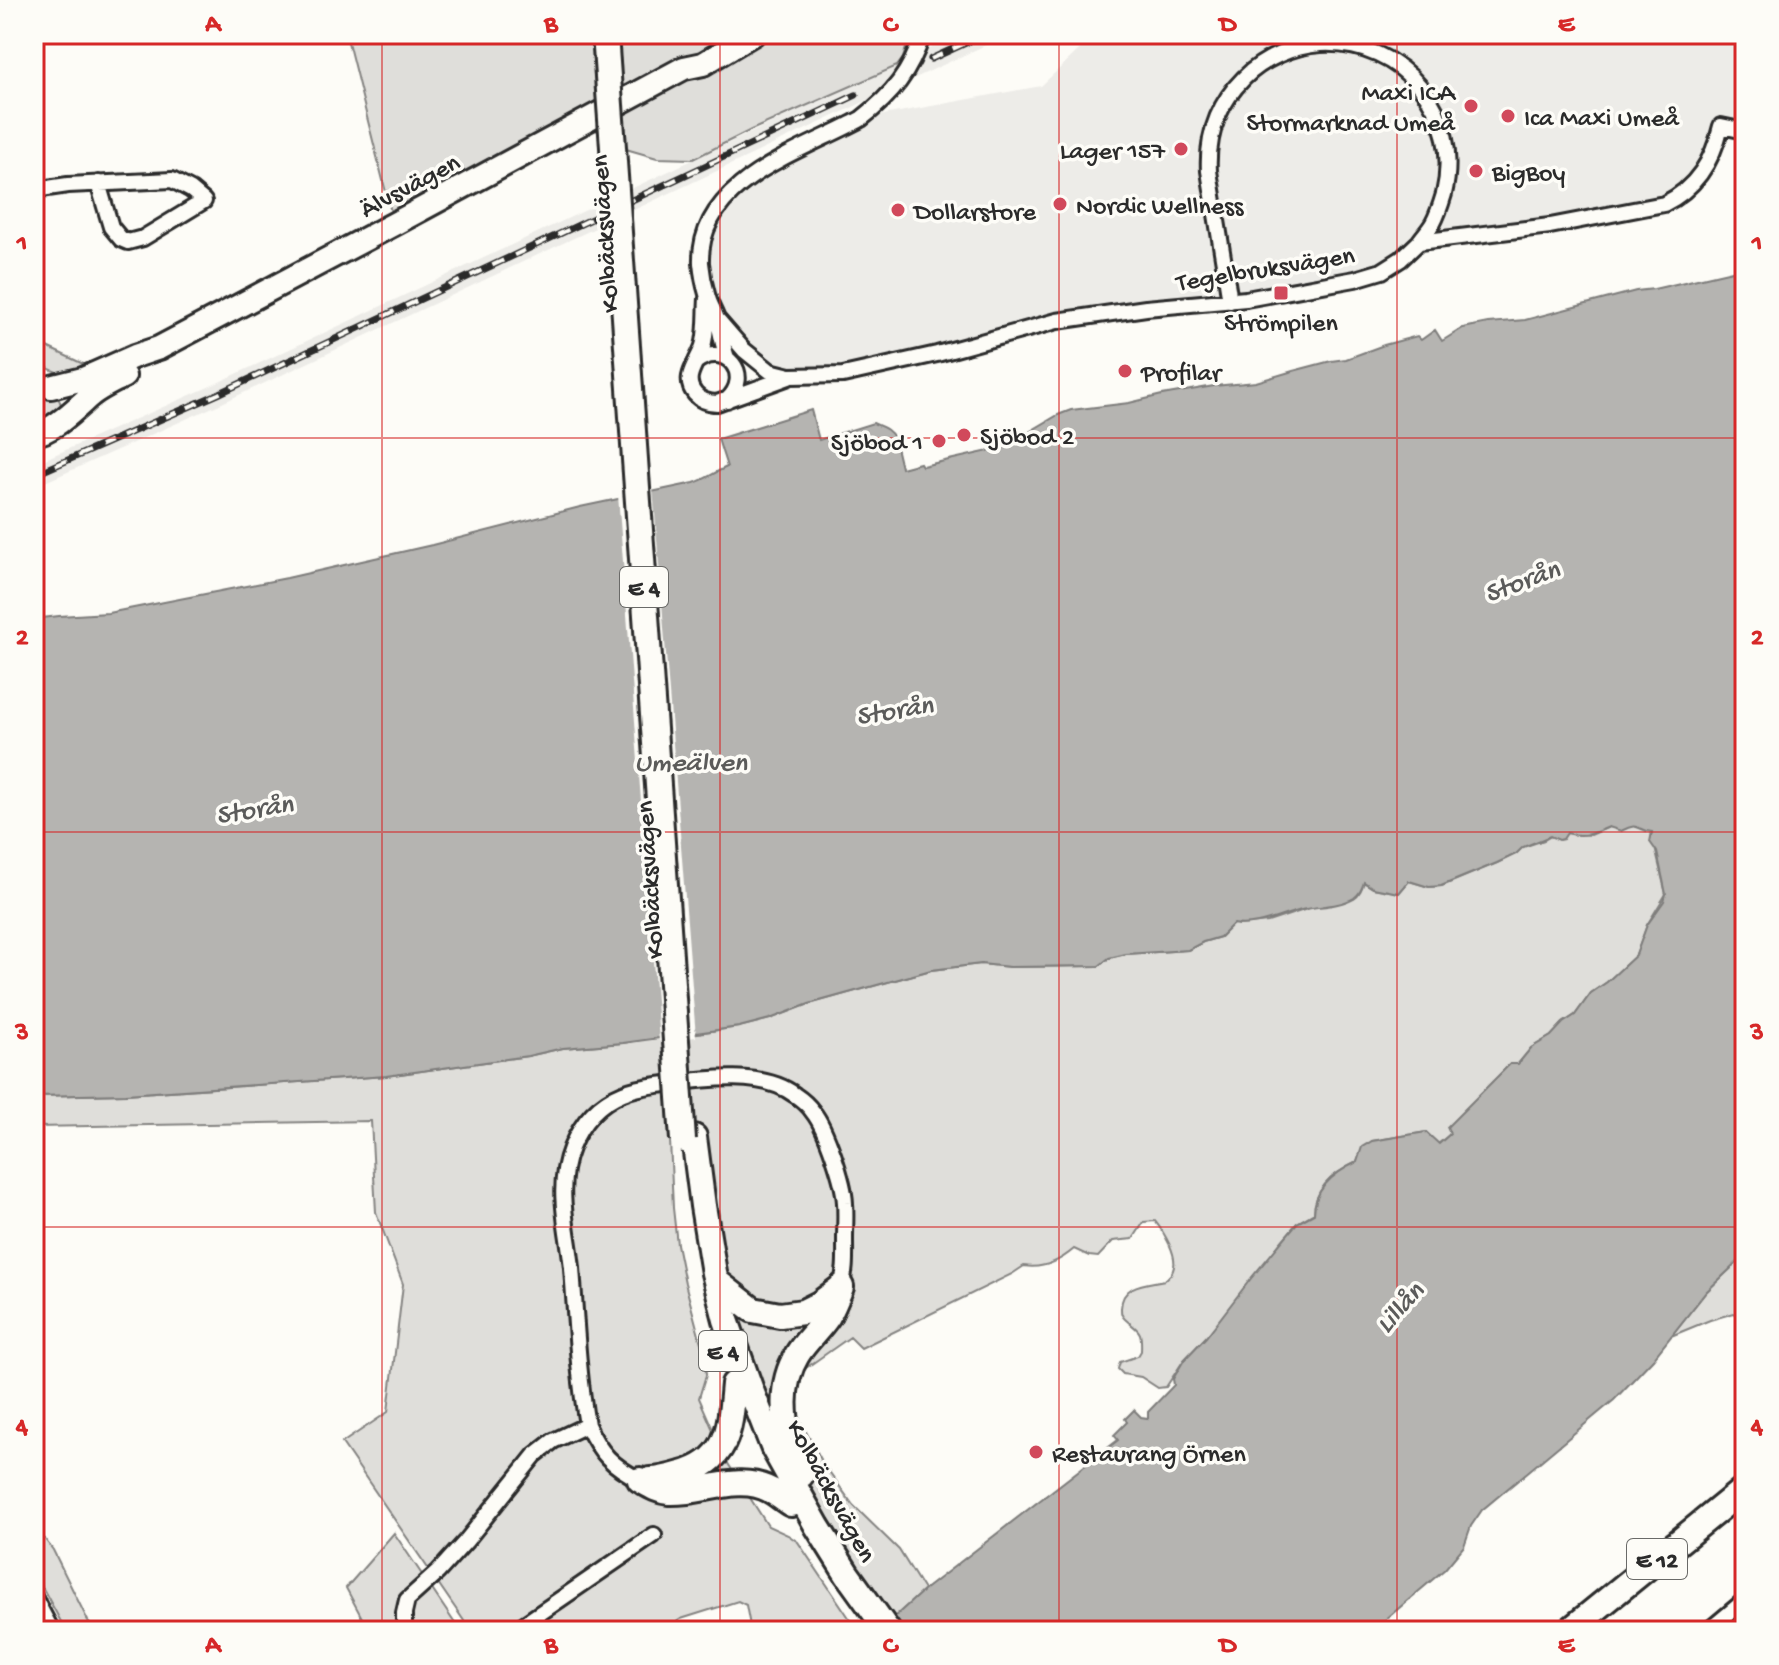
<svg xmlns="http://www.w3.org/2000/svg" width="1779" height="1665" viewBox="0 0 1779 1665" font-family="'Gochi Hand',sans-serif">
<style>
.built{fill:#edece8}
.green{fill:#dfdeda;stroke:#858482;stroke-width:2}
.water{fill:#b5b4b1;stroke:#7e7d7b;stroke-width:2}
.pier{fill:#fdfcf7}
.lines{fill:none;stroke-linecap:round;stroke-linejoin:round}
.minor-casing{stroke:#2b2b2b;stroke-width:20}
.secondary-casing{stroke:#2b2b2b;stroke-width:28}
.trunk-casing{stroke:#2b2b2b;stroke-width:30}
.minor{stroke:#fdfcf7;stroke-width:14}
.secondary{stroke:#fdfcf7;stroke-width:22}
.trunk{stroke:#fdfcf7;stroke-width:24}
.rail-casing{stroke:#2b2b2b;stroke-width:7}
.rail{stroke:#fdfcf7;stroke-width:4;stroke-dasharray:12;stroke-linecap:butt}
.trunk-bridge-casing{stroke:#2b2b2b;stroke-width:30;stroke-linecap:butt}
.trunk-bridge{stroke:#fdfcf7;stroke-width:24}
.grid{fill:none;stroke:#d62828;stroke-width:2;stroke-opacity:0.55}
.poi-dot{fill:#d1495b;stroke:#fdfcf7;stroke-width:3}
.labels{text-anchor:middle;stroke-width:7;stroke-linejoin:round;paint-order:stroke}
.shield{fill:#fdfcf7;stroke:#6a6a68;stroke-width:2}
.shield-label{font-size:24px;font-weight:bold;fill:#2b2b2b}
.poi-label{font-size:26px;fill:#2b2b2b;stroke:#fdfcf7;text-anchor:start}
.street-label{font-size:26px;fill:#2b2b2b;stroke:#fdfcf7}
.water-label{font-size:28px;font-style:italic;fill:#5b5b5a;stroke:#fdfcf7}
.neatline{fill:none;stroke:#d62828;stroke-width:3}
.grid-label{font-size:26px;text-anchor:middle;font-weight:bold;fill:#d62828}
</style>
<rect width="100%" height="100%" fill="#fdfcf7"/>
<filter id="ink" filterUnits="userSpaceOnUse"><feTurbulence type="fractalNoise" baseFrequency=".0125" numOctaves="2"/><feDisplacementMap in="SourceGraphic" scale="16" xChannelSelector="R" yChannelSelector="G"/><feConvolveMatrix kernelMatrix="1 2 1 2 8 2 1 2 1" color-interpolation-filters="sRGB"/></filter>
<g filter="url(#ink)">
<!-- built -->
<path class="built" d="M 961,34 L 1009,34 L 222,403 L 34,487 L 34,464 L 213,385 Z
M 1096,34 L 1745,34 L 1745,131 L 1721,126 L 1716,145 L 1674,200 L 1419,242 L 1382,271 L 1146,308 L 937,354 L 790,376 L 744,350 L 707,295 L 702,252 L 728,195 L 861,119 L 1041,86 Z"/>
<!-- green -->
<path class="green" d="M 346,34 L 910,34 L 903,58 L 897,66 L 751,130 L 693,159 L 657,158 L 612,145 L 586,120 L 394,224 Z
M 34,341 L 94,369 C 65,375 58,377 34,359 Z
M 34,383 L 56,392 L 62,407 L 34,434 Z
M 1630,825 L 1636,825 L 1651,831 L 1666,894 L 1647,925 L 1636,955 L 1607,982 L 1591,993 L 1575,1015 L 1563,1023 L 1551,1036 L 1531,1048 L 1518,1064 L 1510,1064 L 1448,1127 L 1450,1134 L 1438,1144 L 1426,1132 L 1372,1141 L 1360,1155 L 1357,1162 C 1336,1172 1314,1188 1314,1213 L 1297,1223 L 1281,1242 L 1230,1309 L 1206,1337 L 1184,1360 L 1166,1387 L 1158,1388 L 1141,1377 L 1123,1374 L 1118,1369 L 1120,1362 L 1138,1356 L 1141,1351 C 1142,1328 1139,1332 1125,1319 C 1121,1315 1121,1313 1121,1308 C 1122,1283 1147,1284 1165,1280 C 1168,1277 1172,1274 1173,1270 C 1179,1256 1163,1231 1155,1221 L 1144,1222 L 1133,1239 L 1113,1241 L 1098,1257 L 1089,1256 L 1074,1249 C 1060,1261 1042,1269 1024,1266 L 1012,1274 L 861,1348 L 850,1337 L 796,1375 L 793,1389 L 798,1417 L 823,1463 L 853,1505 L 899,1550 L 924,1590 L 879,1631 L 872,1631 L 837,1582 L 852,1571 L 740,1363 L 677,1036 L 739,1027 L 770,1019 L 809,1004 L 931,970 L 981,964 L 1010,967 L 1098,966 L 1109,958 L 1126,954 L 1188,950 L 1203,942 L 1220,937 L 1233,924 L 1239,925 L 1268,922 L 1307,909 L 1363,882 L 1373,888 L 1399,893 L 1409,881 L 1429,887 L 1442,886 L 1497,863 L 1516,854 L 1523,847 L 1544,840 L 1551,836 L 1555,837 L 1567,833 L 1591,835 L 1609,827 L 1624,829 Z
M 662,1036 L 669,1117 L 673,1208 L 677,1244 L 685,1283 L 705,1358 L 706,1375 L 699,1398 L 727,1462 L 768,1526 L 788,1535 L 798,1542 L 858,1631 L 751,1631 L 746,1605 L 738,1601 L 681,1619 L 662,1631 L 471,1631 L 342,1443 L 388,1412 L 403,1284 L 376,1212 L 371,1121 L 34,1127 L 34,1096 L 126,1094 L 386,1076 L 528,1056 L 563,1048 L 623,1043 Z
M 1745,1255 L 1745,1320 L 1734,1313 L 1710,1320 L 1671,1336 L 1706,1292 Z
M 34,1525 L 53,1550 L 93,1631 L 66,1631 L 34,1572 Z
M 394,1533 L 460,1631 L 369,1631 L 346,1588 Z"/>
<!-- water -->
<path class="water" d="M 1745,268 L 1745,1255 L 1706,1292 L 1653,1359 L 1614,1400 L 1482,1510 L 1471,1526 L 1464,1546 L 1445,1569 L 1372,1631 L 879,1631 L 924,1590 L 1118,1440 L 1114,1435 L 1127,1422 L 1125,1419 L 1134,1410 L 1141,1417 L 1148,1418 L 1148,1412 L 1174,1385 L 1173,1379 L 1184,1360 L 1206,1337 L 1252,1277 L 1297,1223 L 1314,1214 C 1314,1188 1335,1172 1357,1162 L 1362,1147 L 1372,1141 L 1426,1132 L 1439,1144 L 1450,1134 L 1447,1127 L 1510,1064 L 1518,1064 L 1531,1048 L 1551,1036 L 1563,1023 L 1575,1015 L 1591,993 L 1607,982 L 1636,955 L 1647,925 L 1664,901 L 1666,894 L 1657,852 L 1650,842 L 1652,832 C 1634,830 1641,821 1621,831 L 1609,827 C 1595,833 1582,838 1567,833 L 1563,839 L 1559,840 L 1550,836 L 1523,847 L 1516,854 L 1497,863 L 1441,886 L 1429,887 L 1409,881 L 1399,893 L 1373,888 L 1364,882 C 1362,888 1360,894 1354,898 C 1340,906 1321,906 1306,909 C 1281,914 1259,928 1233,924 L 1220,937 L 1203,942 L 1188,950 L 1126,954 L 1109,958 L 1099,966 L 1010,967 L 981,964 L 931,970 L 809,1004 L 770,1019 L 739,1027 L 623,1043 L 563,1048 L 528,1056 L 386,1076 L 126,1094 L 34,1096 L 34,619 L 59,616 L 108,613 L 287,578 L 432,545 L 580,507 L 694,483 C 706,479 715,472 727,467 L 718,439 L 811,410 L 819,440 L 873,423 C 882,427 890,429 895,439 L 898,438 L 899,441 L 896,447 L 901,468 L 920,463 L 922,466 L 1007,447 L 1010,440 L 1029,436 L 1029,432 L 1058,415 L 1071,410 L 1129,403 L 1162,395 L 1214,386 L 1256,382 L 1293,371 L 1331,361 L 1346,359 L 1384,345 L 1417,336 L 1421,340 L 1435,330 L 1442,341 L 1463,328 L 1488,323 L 1525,320 L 1636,291 L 1654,289 Z"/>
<!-- pier -->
<path class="pier" d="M 653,488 L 696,1037 L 659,1041 L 618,495 Z"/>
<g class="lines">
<!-- minor casing -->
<g class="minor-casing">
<path id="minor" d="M 34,190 L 68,185 L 172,180 L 191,190 L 204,201 L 143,238 L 128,242 L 121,239 L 111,227 L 98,183
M 707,298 C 706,312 707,328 704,342 C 701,360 680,376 695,394 C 701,401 708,403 717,403 L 789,377
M 1230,301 L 1209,171 C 1207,135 1218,104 1244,78 C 1264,58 1293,46 1321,44 C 1404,40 1463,114 1444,194 C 1441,204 1438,214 1433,223 C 1429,230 1423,236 1419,242
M 718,320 L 744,350 L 770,371 L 790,376 L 843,375 L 937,354 L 1057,321 L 1146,308 L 1246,299 L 1355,279 L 1382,271 L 1401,259 L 1419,242 L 1550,226 L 1664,204 C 1697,188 1713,160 1721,126 L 1745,131
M 727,358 C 723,346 721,335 718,322 C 715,312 709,304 707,294 C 704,284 702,273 701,263 C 698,181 803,151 861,119 C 893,94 910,73 923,34
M 696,362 C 725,340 754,375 727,400
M 34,375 L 43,383
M 587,1425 C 578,1373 576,1321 572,1268 C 568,1228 555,1188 571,1148 C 581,1123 598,1103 623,1093 C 637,1087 651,1086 665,1084 C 703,1079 763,1070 795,1095 C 801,1099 809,1106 813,1112 C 826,1128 844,1182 845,1203 C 846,1215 845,1227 845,1239 C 845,1256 846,1271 841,1287
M 34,1597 L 52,1631
M 407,1631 L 404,1625 L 404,1613 L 407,1600 L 438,1572 L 466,1541 L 535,1455 L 553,1441 L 587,1425 C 600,1453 612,1466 640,1480
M 514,1631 L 654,1535
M 1708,1631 L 1745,1600"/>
</g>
<!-- secondary casing -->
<g class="secondary-casing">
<path id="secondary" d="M 51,387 L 83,379 L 135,356 L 159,348 L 394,224 L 684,68 L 703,64 L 753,34
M 34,434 C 53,432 76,408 91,395 C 101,387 113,382 124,376"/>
</g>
<!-- trunk casing -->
<g class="trunk-casing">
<path id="trunk" d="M 694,1137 L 703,1206 L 714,1273 L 726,1320 L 752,1393 L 774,1449 L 817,1526 L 847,1574 L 888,1631
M 716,1281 L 753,1310 L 780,1315 L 803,1312 L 819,1304 L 839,1289
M 801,1475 C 786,1438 775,1391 797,1355 C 805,1341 819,1330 828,1316 C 833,1307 837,1297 841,1287
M 640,1480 C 649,1485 658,1491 669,1492 C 702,1494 738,1473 770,1490 C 777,1494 784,1500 791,1504
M 650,1480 C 661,1480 671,1477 681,1474 C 730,1461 730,1427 734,1384
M 1569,1631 L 1745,1488"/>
</g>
<!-- minor -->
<use href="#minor" class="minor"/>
<!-- secondary -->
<use href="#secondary" class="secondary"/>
<!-- trunk -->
<use href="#trunk" class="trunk"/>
<!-- rail casing -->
<g class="rail-casing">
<path id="rail" d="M 931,59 L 985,34
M 34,475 L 218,394 L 856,95"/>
</g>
<!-- rail -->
<use href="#rail" class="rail"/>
<!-- trunk-bridge casing -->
<g class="trunk-bridge-casing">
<path id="trunk-bridge" d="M 605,34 L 683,1140"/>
</g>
<!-- trunk-bridge -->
<use href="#trunk-bridge" class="trunk-bridge"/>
</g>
</g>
<!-- grid -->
<path class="grid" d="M 382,34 L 382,1631M 720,34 L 720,1631M 1059,34 L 1059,1631M 1397,34 L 1397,1631M 34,438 L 1745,438M 34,832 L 1745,832M 34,1227 L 1745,1227"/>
<!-- markers -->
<g class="poi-dot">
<circle cx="1471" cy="106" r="8"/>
<circle cx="1508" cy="116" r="8"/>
<circle cx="1181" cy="149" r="8"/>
<circle cx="1476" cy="171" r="8"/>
<circle cx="1060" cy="204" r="8"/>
<circle cx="898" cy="210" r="8"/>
<rect x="1273" y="285" width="16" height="16" rx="4"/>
<circle cx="1125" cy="371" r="8"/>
<circle cx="964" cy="435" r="8"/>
<circle cx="939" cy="441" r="8"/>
<circle cx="1036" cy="1452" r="8"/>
</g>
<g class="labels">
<!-- shield labels -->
<g class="shield">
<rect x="620" y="567" width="48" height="40" rx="6"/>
<rect x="699" y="1331" width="48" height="40" rx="6"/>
<rect x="1627" y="1539" width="60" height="40" rx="6"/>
</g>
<g class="shield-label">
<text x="644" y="595">E 4</text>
<text x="723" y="1359">E 4</text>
<text x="1657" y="1567">E 12</text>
</g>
<!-- poi labels -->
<g class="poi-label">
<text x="1455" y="100" text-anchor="end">Maxi ICA<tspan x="1455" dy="30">Stormarknad Umeå</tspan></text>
<text x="1524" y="125">Ica Maxi Umeå</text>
<text x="1165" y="158" text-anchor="end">Lager 157</text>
<text x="1492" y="180">BigBoy</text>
<text x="1076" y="213">Nordic Wellness</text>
<text x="914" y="219">Dollarstore</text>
<text x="1281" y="330" text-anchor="middle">Strömpilen</text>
<text x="1141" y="380">Profilar</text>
<text x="980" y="444">Sjöbod 2</text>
<text x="923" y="450" text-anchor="end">Sjöbod 1</text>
<text x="1052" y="1461">Restaurang Örnen</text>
</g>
<!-- street labels -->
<g class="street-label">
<text transform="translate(409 184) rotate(-28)" y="9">Älvsvägen</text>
<text transform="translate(603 234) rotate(-94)" y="9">Kolbäcksvägen</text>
<text transform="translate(1265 267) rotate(-9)" y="9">Tegelbruksvägen</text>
<text transform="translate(648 880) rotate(-94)" y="9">Kolbäcksvägen</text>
<text transform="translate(833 1490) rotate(61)" y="9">Kolbäcksvägen</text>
</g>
<!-- water labels -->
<g class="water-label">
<text transform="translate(1521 579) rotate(-20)" y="10">Storån</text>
<text transform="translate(894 708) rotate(-9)" y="10">Storån</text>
<text x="691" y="770">Umeälven</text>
<text transform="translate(254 807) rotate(-9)" y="10">Storån</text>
<text transform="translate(1398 1306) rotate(-48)" y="10">Lillån</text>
</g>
</g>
<!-- margin -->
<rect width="1779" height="1665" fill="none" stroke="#fdfcf7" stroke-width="88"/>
<rect x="44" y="44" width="1691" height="1577" class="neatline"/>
<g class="grid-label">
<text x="213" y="31">A</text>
<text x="551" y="31">B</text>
<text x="890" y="31">C</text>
<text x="1228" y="31">D</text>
<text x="1566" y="31">E</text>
<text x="22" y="250">1</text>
<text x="1757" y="250">1</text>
<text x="22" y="644">2</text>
<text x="1757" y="644">2</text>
<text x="22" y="1039">3</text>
<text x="1757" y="1039">3</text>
<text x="22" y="1433">4</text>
<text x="1757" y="1433">4</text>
<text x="213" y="1652">A</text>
<text x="551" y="1652">B</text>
<text x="890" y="1652">C</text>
<text x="1228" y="1652">D</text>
<text x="1566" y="1652">E</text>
</g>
</svg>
